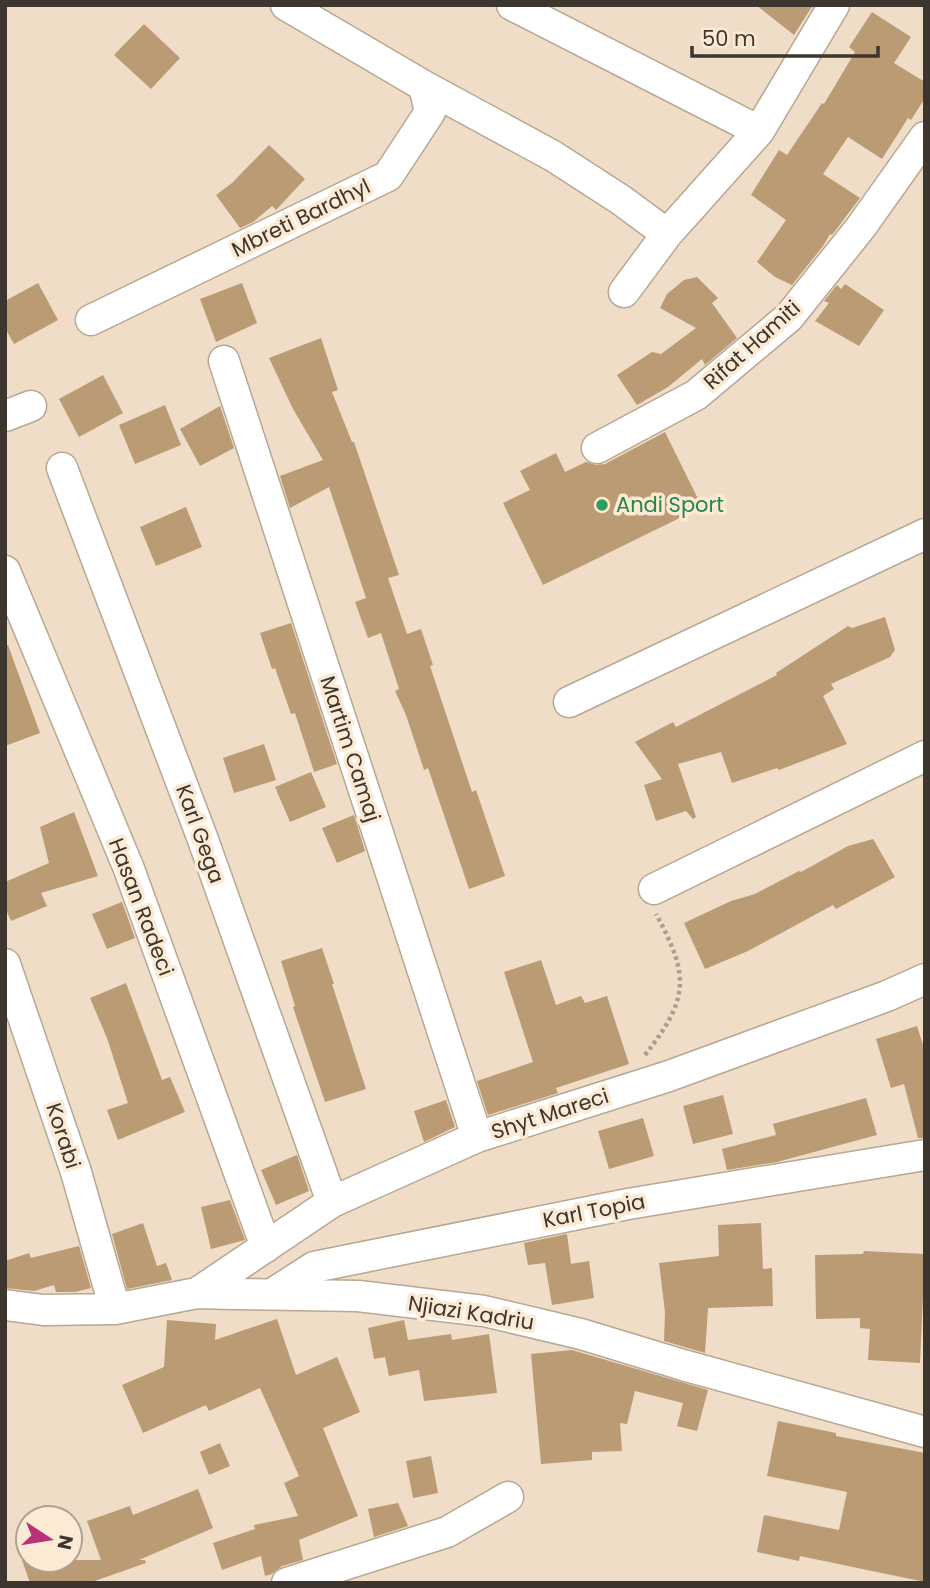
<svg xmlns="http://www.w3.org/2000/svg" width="930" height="1588" viewBox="0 0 930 1588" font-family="Poppins,sans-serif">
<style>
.building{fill:#ba9b74}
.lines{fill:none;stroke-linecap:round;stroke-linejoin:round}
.street-casing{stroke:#b8a792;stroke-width:33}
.path{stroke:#ac9e8d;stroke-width:4.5;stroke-dasharray:3.5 3.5;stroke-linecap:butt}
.street{stroke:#fff;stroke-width:30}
.leisure-dot{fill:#2e9e5b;stroke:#fcead4;stroke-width:2.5}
.labels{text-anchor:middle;stroke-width:7;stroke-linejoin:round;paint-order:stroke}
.street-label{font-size:21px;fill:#3d362e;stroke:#fcead4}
.leisure-label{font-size:21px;fill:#27864d;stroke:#fcead4;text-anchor:start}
</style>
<rect width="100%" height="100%" fill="#efddc7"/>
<!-- building -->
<path class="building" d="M 756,5 L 813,5 L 794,35 Z
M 872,12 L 911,37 L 894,63 L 925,82 L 925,98 L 911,120 L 908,118 L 882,159 L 848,137 L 823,174 L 860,198 L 832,235 L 830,234 L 823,246 L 792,285 L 775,277 L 757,262 L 786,220 L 751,195 L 779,150 L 787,155 L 822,103 L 824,104 L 855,52 L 849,47 Z
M 144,24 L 180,58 L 151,89 L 114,55 Z
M 269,145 L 305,179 L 276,210 L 272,206 L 253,222 L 240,228 L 216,195 L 232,183 Z
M 697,277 L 718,298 L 712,303 L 737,338 L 705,365 L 702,359 L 668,387 L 637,405 L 617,375 L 652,352 L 661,354 L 696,328 L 660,308 L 667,294 L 684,280 Z
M 38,283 L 58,320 L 14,344 L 5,328 L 5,301 Z
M 242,283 L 257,323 L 216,342 L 200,299 Z
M 845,284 L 884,310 L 859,346 L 815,321 L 829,303 L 824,301 L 837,285 L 841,289 Z
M 321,338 L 338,390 L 332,392 L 352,442 L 354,442 L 399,575 L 388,578 L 407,634 L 421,629 L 433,665 L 430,666 L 472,792 L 476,790 L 505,876 L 469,889 L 428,768 L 424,770 L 406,715 L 395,691 L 399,689 L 381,633 L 368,638 L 355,602 L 366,598 L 329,487 L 290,508 L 280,476 L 323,460 L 293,409 L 269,358 Z
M 103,375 L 123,413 L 79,437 L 59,399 Z
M 165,405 L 181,445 L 135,464 L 119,425 Z
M 220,406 L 234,448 L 200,466 L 180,429 Z
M 665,432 L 702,507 L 543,585 L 503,503 L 530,490 L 520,471 L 556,453 L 565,472 L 586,462 L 596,465 L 605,464 Z
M 186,507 L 202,547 L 156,566 L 140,527 Z
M 885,617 L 895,650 L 890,657 L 831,684 L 834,689 L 823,696 L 847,744 L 779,770 L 777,768 L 732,783 L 721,752 L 678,764 L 696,817 L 693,819 L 686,811 L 656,821 L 644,785 L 662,779 L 635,742 L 673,722 L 676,727 L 777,675 L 776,673 L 848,626 L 852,628 Z
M 291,623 L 337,764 L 314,772 L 295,713 L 291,714 L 275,668 L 272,669 L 260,633 Z
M 5,645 L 8,645 L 40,733 L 5,746 Z
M 264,744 L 276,780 L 234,793 L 223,758 Z
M 311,772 L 326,807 L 290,822 L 275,787 Z
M 74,812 L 98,876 L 41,893 L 47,906 L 11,921 L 5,907 L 5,882 L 49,863 L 40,827 Z
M 354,815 L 365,851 L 337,863 L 322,828 Z
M 873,839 L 895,877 L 836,909 L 833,905 L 748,951 L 705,969 L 684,923 L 731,901 L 755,894 L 799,871 L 801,872 L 848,846 Z
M 122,902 L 135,938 L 107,949 L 92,914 Z
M 322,948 L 334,984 L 332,984 L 366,1089 L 325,1102 L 293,1007 L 295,1006 L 281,961 Z
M 541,960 L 556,1005 L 581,996 L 585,1003 L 607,996 L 629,1064 L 556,1088 L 558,1093 L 488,1115 L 477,1081 L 533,1062 L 504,972 Z
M 126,983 L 162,1080 L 170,1077 L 185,1112 L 118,1140 L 107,1110 L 128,1103 L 107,1038 L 90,998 Z
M 917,1026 L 925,1051 L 925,1138 L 918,1138 L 904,1084 L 891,1088 L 876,1039 Z
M 723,1095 L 733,1134 L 693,1144 L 683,1106 Z
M 866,1098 L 877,1135 L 777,1162 L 727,1170 L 722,1149 L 776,1135 L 773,1124 Z
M 446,1100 L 455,1127 L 424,1142 L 414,1111 Z
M 643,1118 L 654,1156 L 609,1169 L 598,1131 Z
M 297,1155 L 309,1191 L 276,1205 L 261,1170 Z
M 230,1200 L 245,1240 L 211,1249 L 201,1207 Z
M 143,1223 L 157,1266 L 166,1263 L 172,1280 L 127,1289 L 112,1234 Z
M 761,1223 L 763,1269 L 772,1268 L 773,1306 L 708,1308 L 705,1353 L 664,1341 L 665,1312 L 659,1263 L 719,1256 L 718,1225 Z
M 567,1234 L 571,1264 L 589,1261 L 594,1298 L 552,1305 L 545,1263 L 528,1265 L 524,1243 Z
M 79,1246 L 91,1288 L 75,1292 L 56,1292 L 54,1285 L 34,1291 L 5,1288 L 5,1261 L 29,1253 L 31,1258 Z
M 864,1251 L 925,1254 L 920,1363 L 868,1360 L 870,1329 L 860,1328 L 860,1318 L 816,1319 L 815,1255 L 863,1254 Z
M 277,1319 L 296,1375 L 337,1357 L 360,1412 L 323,1428 L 358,1516 L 299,1540 L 303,1560 L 282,1566 L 272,1574 L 265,1576 L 261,1556 L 222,1570 L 213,1543 L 255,1529 L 254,1525 L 298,1516 L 284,1483 L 299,1476 L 260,1388 L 209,1411 L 206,1405 L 143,1433 L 122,1385 L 164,1367 L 167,1320 L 216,1324 L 215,1340 Z
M 404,1320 L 408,1340 L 451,1334 L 452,1340 L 489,1334 L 497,1393 L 424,1401 L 419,1370 L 389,1376 L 385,1357 L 374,1359 L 368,1328 Z
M 572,1350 L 708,1390 L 697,1431 L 677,1426 L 683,1403 L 635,1391 L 627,1424 L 620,1423 L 622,1451 L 592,1452 L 592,1460 L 541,1464 L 531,1354 Z
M 778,1421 L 836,1433 L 836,1436 L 925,1453 L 925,1582 L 800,1556 L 799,1561 L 757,1552 L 764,1515 L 839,1530 L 847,1492 L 767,1476 Z
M 220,1443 L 230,1466 L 209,1475 L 200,1452 Z
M 431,1456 L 438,1493 L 413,1498 L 406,1461 Z
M 198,1489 L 213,1528 L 139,1560 L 145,1560 L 146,1563 L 89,1583 L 30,1583 L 22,1560 L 101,1560 L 87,1521 L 130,1506 L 133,1515 Z
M 398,1503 L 408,1526 L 374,1537 L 368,1509 Z"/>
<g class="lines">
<!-- street casing -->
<g class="street-casing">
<path id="street" d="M 512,5 L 759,131
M 424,86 L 553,156 L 621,200 L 667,234
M 624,292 L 667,234 L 759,131 L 834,5
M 91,320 L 388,176 L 430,112 L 424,86 L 286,5
M 224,361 L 477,1137
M 5,416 L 31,406
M 597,448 L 696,395 L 789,317 L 861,227 L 925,137
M 62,468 L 202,837 L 332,1202
M 5,571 L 129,869 L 266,1247
M 569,702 L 925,534
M 654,889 L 925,756
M 5,964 L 76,1172 L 115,1309
M 197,1293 L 332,1202 L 477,1137 L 669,1076 L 887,996 L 925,979
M 272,1294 L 314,1267 L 628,1204 L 925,1155
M 5,1305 L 43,1310 L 115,1309 L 197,1293 L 233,1294 L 358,1296 L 484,1311 L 581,1334 L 683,1365 L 925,1432
M 287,1583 L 447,1532 L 508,1497"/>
</g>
<!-- path -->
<path class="path" d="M 645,1055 C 689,999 690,976 656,914"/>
<!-- street -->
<use href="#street" class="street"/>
</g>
<!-- markers -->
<circle class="leisure-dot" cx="602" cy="505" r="7"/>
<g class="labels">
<!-- street labels -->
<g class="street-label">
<text transform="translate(301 218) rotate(-26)" y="7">Mbreti Bardhyl</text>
<text transform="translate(752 345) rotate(-42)" y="7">Rifat Hamiti</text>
<text transform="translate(350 749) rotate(72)" y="7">Martim Camaj</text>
<text transform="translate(200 834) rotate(70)" y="7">Karl Gega</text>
<text transform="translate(141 907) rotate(69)" y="7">Hasan Radeci</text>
<text transform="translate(550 1114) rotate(-18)" y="7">Shyt Mareci</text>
<text transform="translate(63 1136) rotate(72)" y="7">Korabi</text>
<text transform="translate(594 1211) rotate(-11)" y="7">Karl Topia</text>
<text transform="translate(471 1313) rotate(9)" y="7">Njiazi Kadriu</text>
</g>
<!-- leisure labels -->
<g class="leisure-label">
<text x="616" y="512">Andi Sport</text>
</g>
</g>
<!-- border -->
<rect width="930" height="1588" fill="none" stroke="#3d362e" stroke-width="14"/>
<!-- north arrow -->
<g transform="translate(49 1539) rotate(102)"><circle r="33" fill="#fcead4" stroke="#b0a292" stroke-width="2"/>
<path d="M0-5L12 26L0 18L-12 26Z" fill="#b73278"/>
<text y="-10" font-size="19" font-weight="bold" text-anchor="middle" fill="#3d362e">N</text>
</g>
<!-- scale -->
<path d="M692 46v10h186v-10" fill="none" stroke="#3d362e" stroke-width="3.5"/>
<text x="702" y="46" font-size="21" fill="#3d362e" stroke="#fcead4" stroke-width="5" paint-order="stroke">50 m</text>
</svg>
